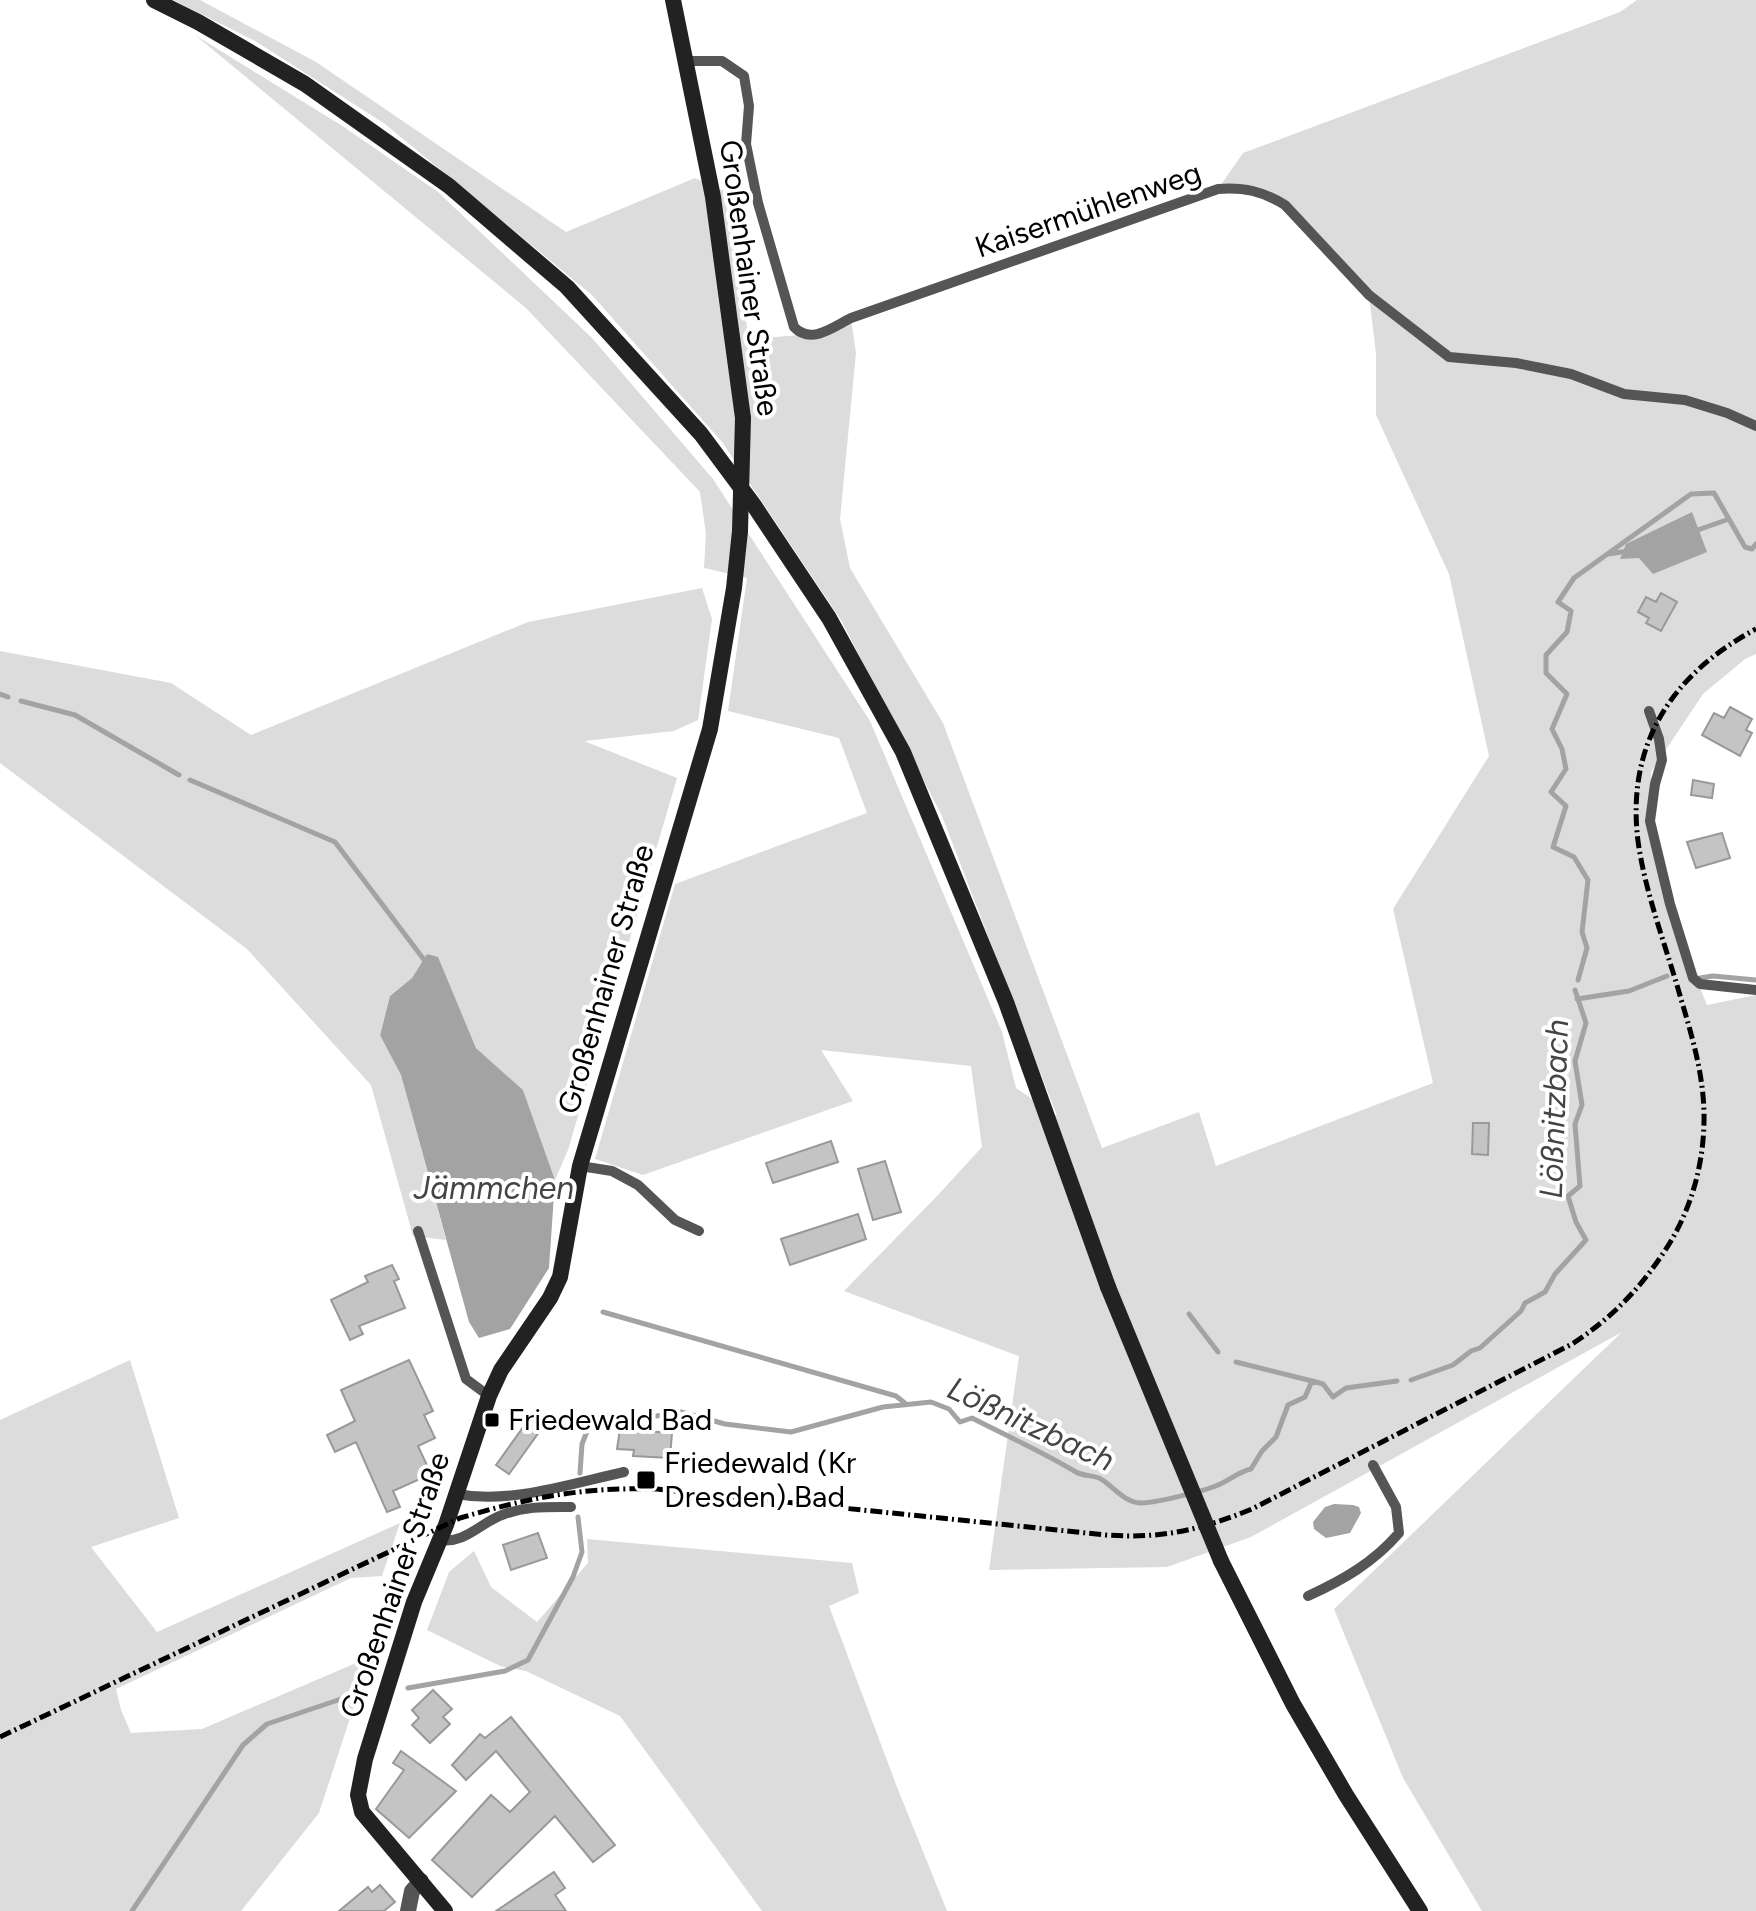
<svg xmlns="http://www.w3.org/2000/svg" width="1756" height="1911" viewBox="0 0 1756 1911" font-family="Figtree,sans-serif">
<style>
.green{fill:#dcdcdc}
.water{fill:#a3a3a3}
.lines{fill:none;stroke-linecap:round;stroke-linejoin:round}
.stream{stroke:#a3a3a3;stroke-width:5}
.building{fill:#c4c4c4;stroke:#999;stroke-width:2}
.lane{stroke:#555;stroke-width:10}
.street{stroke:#555;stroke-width:16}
.secondary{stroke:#222;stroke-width:16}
.rail{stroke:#000;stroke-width:5;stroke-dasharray:12 4 2 4;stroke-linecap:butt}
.secondary-bridge{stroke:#222;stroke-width:16}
.poi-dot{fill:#000;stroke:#fff;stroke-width:3}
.labels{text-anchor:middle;stroke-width:8;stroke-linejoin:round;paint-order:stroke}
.street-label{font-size:30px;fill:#000;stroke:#fff}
.poi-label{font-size:30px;fill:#000;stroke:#fff;text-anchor:start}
.water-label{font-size:32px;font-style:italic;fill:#444;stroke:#fff}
</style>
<rect width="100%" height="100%" fill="#fff"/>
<!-- green -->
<path class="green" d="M 173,0 L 200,0 L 316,62 L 566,232 L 695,178 L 724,191 L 749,339 L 801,335 L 851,318 L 856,353 L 840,519 L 850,568 L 943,723 L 1102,1148 L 1199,1112 L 1216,1166 L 1433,1083 L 1393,909 L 1489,756 L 1449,574 L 1376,415 L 1376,354 L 1369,295 L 1268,195 L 1218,189 L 1243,153 L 1620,12 L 1637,0 L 1756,0 L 1756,654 L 1745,659 L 1703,694 L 1651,772 L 1652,832 L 1685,951 L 1707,1005 L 1756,995 L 1756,1911 L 1482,1911 L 1403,1778 L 1334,1609 L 1622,1332 L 1251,1537 L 1167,1567 L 989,1570 L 1019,1356 L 844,1291 L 938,1195 L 982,1147 L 971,1066 L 821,1050 L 853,1101 L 643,1175 L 595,1159 L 675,884 L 867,813 L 839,738 L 728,711 L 747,578 L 704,568 L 706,534 L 700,492 L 526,308 L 195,35 L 344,127 L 438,192 L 592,338 L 713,479 L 870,721 L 1002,1032 L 1016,1088 L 1057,1116 L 942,816 L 841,620 L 722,442 L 592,295 L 385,124 L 255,41 Z
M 702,588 L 712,619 L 698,720 L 674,731 L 584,741 L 677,778 L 568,1150 L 555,1180 L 523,1090 L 476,1048 L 438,958 L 427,954 L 412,978 L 390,996 L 380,1034 L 401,1075 L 446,1240 L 413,1236 L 371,1085 L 247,949 L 0,763 L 0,651 L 171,683 L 251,735 L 528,622 Z
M 130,1360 L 179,1518 L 91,1547 L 157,1632 L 400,1523 L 382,1576 L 351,1578 L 116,1689 L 121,1710 L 131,1733 L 202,1729 L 370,1657 L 319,1813 L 241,1911 L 0,1911 L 0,1420 Z
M 587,1539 L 852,1563 L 859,1593 L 829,1606 L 897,1787 L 947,1911 L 762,1911 L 620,1716 L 526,1671 L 500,1666 L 427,1630 L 449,1572 L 474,1551 L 491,1587 L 537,1622 L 588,1563 Z"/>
<!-- water -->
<path class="water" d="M 1692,512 L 1707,552 L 1653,574 L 1639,558 L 1620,559 L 1626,544 Z
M 427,954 L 438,957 L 476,1048 L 523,1090 L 555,1180 L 549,1268 L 510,1329 L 479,1338 L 469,1322 L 401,1075 L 380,1035 L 390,996 L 412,978 Z
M 1334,1504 L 1353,1505 L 1359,1507 L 1361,1513 L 1350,1533 L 1326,1538 L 1314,1529 L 1313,1522 L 1325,1507 Z"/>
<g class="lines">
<!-- stream -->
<path class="stream" d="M 1692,532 L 1729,519
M 1608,554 L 1629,551
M 0,694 L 8,697
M 21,701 L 75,715 L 179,775
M 190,780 L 335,842 L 425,961
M 1700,978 L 1713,976 L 1756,980
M 1578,980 L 1587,948 L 1582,932 L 1588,880 L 1574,857 L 1553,847 L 1566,806 L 1551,792 L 1566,769 L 1562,749 L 1552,729 L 1567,694 L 1546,673 L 1546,655 L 1567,632 L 1571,611 L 1558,602 L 1574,578 L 1691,494 L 1714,493 L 1745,547 L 1752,549 L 1756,544
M 1577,999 L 1629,991 L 1667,976
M 603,1312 L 896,1396 L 906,1404
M 1189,1314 L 1218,1352
M 1236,1362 L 1312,1381
M 1411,1380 L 1453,1365 L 1471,1351 L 1480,1348 L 1521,1311 L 1525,1303 L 1545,1292 L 1555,1274 L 1586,1240 L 1576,1222 L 1568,1196 L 1580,1186 L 1575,1124 L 1582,1105 L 1575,1061 L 1586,1023 L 1575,990
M 580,1473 L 582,1444 L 593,1416 L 656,1416 L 681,1412 L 725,1424 L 791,1432 L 883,1407 L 931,1402 L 949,1409 L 960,1422 L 972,1418 C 1007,1436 1043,1452 1076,1472 C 1083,1476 1091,1475 1099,1478 C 1113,1485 1122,1502 1141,1503 C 1155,1503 1199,1492 1213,1487 C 1228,1482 1237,1472 1251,1469 L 1262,1451 L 1276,1437 L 1288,1405 L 1305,1397 L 1312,1381 L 1323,1384 L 1333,1397 L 1346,1388 L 1397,1381
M 408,1688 L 505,1671 L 528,1660 L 573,1577 L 582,1552 L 578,1517
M 132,1911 L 243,1745 L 267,1724 L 347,1697"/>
</g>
<!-- building -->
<path class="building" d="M 1661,593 L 1677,602 L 1661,631 L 1646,623 L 1649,618 L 1638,612 L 1646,597 L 1656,602 Z
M 1730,707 L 1752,719 L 1746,730 L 1752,733 L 1740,756 L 1702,735 L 1714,713 L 1724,718 Z
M 1693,780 L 1714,784 L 1712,798 L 1691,795 Z
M 1722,833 L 1730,858 L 1696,868 L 1687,842 Z
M 1473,1123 L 1489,1123 L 1488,1155 L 1472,1154 Z
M 831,1141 L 838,1162 L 773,1183 L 766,1163 Z
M 885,1161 L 901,1212 L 873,1220 L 858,1169 Z
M 858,1214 L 866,1239 L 790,1265 L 781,1239 Z
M 392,1265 L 399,1279 L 394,1281 L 405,1308 L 359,1326 L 363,1334 L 350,1340 L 331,1300 L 368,1282 L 365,1276 Z
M 409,1360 L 433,1411 L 424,1415 L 435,1438 L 418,1446 L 431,1474 L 393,1491 L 400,1507 L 387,1512 L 356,1442 L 335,1452 L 327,1435 L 355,1421 L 341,1390 Z
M 529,1419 L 542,1428 L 509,1474 L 496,1465 Z
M 620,1429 L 672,1433 L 670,1458 L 633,1456 L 634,1450 L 617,1449 Z
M 538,1533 L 547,1558 L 511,1570 L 503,1545 Z
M 433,1690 L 452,1709 L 443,1717 L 450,1724 L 430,1743 L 412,1725 L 419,1718 L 412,1710 Z
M 511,1717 L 615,1845 L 593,1862 L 555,1816 L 472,1897 L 432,1860 L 491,1795 L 510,1812 L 530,1792 L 496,1751 L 466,1780 L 452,1765 L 480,1734 L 485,1738 Z
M 401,1751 L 456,1791 L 409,1838 L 376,1809 L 404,1770 L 393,1763 Z
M 554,1872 L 565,1888 L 555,1895 L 566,1911 L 496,1911 Z
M 380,1885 L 395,1902 L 384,1911 L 339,1911 L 368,1887 L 372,1892 Z"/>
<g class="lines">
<!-- lane -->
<path class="lane" d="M 685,61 L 722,61 L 744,76 L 749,106 L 746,144 L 758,203 L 794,327 C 811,345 833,327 851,318 L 1218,189 C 1244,187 1262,191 1285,205 L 1369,295 L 1449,357 L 1516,363 L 1571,374 L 1624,394 L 1685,400 L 1727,413 L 1756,426
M 1649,711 L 1659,739 L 1662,760 L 1655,784 L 1650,821 L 1670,904 L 1693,978 L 1700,984 L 1756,990
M 580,1166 L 612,1171 L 638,1185 L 675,1220 L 699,1231
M 418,1231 L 466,1379 L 489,1396
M 456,1494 C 512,1504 569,1484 624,1472
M 440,1540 C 465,1544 480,1523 502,1515 C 525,1506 547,1507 571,1507
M 1308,1596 C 1343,1580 1373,1563 1399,1533 L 1396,1507 L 1373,1465"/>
<!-- street -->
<path class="street" d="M 408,1911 L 412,1891 L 421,1881"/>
<!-- secondary -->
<path class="secondary" d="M 154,0 L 198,22 L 305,84 L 449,186 L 567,287 L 701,434 L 753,504 L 829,618 L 903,752 L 1006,1002 L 1108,1287
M 673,0 L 713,197 L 743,418
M 1221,1561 L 1293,1704 L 1346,1795 L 1420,1911
M 445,1911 L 362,1812 L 358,1795 L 365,1759 L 414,1602 L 446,1525 L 489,1396 L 501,1370 L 550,1298 L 560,1277 L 580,1166 L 710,729 L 734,588 L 740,531"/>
<!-- rail -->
<path class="rail" d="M 0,1737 L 460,1518 C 531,1497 583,1487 657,1489 L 1106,1535 C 1162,1539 1200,1530 1252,1509 L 1572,1344 C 1609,1320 1638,1291 1662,1255 C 1691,1213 1705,1163 1704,1112 C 1703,1073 1692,1036 1681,999 C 1667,949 1645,893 1638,841 C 1626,744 1672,674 1756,629"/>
<!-- secondary-bridge -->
<path class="secondary-bridge" d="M 740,531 L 743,418
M 1108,1287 L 1221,1561"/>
</g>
<!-- markers -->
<g class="poi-dot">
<rect x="484" y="1412" width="16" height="16" rx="4"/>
<rect x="636" y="1470" width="20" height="20" rx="4"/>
</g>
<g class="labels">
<!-- street labels -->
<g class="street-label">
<text transform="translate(1088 210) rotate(-19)" y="10">Kaisermühlenweg</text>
<text transform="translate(749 278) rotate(82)" y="10">Großenhainer Straße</text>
<text transform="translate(606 979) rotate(-74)" y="10">Großenhainer Straße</text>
<text transform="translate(395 1585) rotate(-71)" y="10">Großenhainer Straße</text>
</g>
<!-- poi labels -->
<g class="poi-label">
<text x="508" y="1430">Friedewald Bad</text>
<text x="664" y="1473">Friedewald (Kr<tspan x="664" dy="34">Dresden) Bad</tspan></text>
</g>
<!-- water labels -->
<g class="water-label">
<text transform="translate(1554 1109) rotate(-88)" y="11">Lößnitzbach</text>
<text x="494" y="1199">Jämmchen</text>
<text transform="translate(1031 1424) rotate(25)" y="11">Lößnitzbach</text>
</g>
</g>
</svg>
